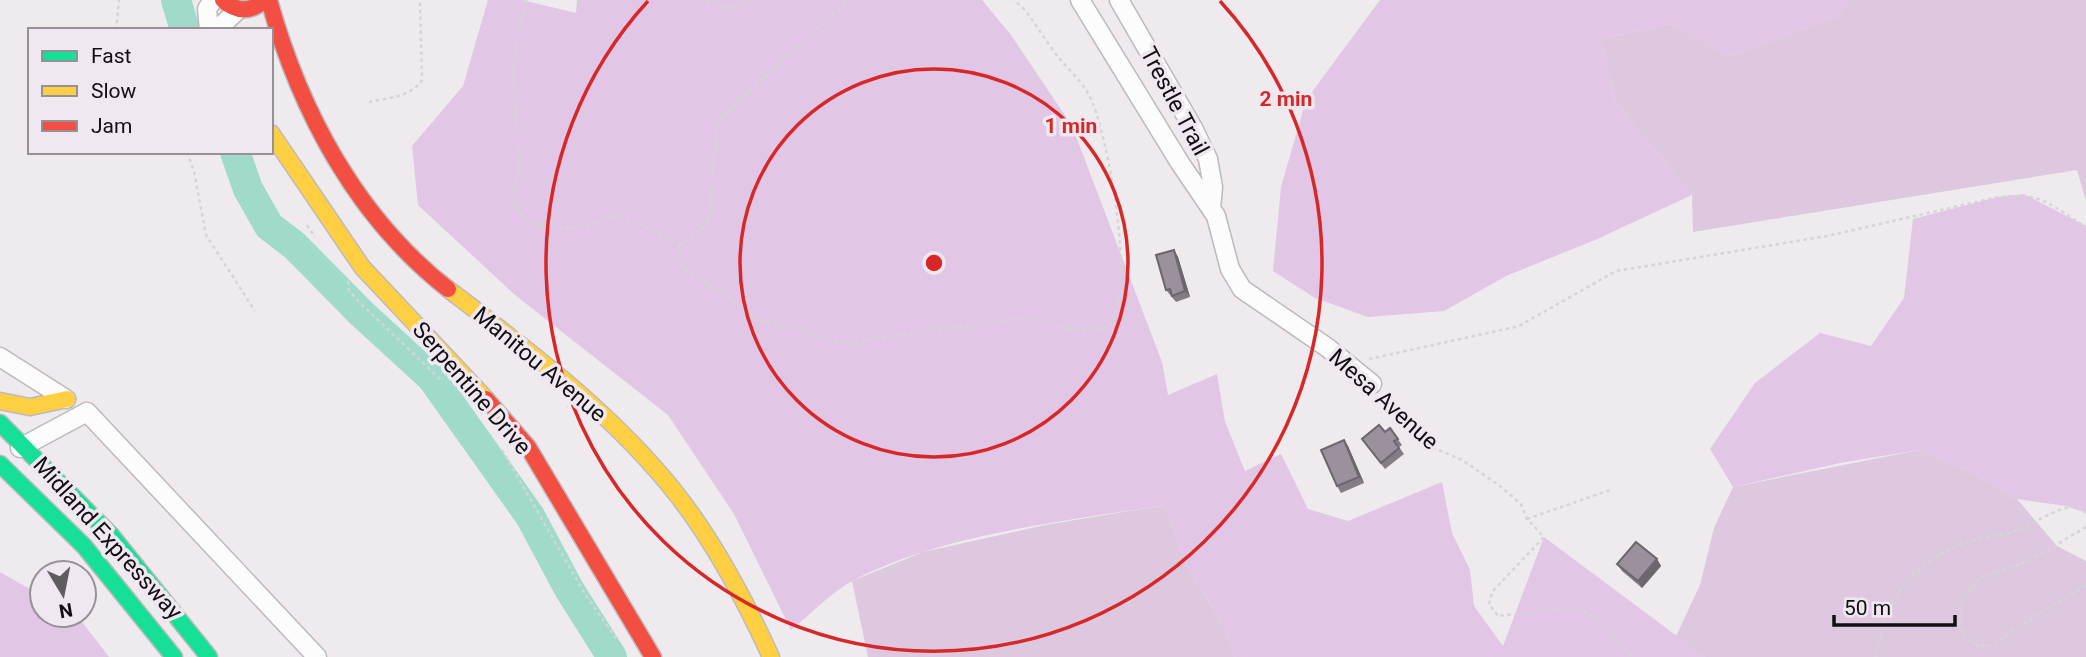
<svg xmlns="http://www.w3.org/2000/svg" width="2086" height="657" viewBox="0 0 2086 657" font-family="Roboto,sans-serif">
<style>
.green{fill:#ddc8e0}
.forest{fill:#e1c6e5}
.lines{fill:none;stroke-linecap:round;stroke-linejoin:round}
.river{stroke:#a0dacb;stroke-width:30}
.street-casing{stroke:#bcbabc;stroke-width:21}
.fast-casing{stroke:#bcbabc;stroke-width:19}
.slow-casing{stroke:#bcbabc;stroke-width:19}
.jam-casing{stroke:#bcbabc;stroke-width:19}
.path{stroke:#d6d5d6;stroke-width:2.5;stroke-dasharray:3.5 3.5;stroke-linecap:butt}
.street{stroke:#fcfcfc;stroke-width:18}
.fast{stroke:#16e098;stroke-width:16}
.slow{stroke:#ffcf43;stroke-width:16}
.jam{stroke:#f24e42;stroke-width:16}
.wall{fill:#857d86}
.shaded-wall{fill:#6c666d}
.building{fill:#9b919c;stroke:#6c666d;stroke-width:2}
.ring{fill:none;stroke:#d62828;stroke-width:3.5}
.labels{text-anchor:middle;stroke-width:7;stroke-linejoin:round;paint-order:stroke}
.street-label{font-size:23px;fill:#110f12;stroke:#efe8f0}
.centre{fill:#d62828;stroke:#efe8f0;stroke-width:3.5}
.ring-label{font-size:21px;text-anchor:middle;font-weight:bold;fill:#d62828;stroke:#efe8f0;stroke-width:7;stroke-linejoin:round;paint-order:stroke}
</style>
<rect width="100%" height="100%" fill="#eeeaee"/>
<!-- green -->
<path class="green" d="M 1848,0 L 2086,0 L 2086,201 L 2077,170 L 1693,232 L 1692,195 L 1616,103 L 1601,39 L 1670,24 L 1730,56 L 1840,15 Z
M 1919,450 L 1968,470 L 2017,499 L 2057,546 L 2086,561 L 2086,657 L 1705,657 L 1676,636 L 1700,585 L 1714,528 L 1733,487 Z
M 1165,505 L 1186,563 L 1224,627 L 1235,657 L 868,657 L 852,581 L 923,552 L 1045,525 Z"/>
<!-- forest -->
<path class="forest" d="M 488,0 L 522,0 L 576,13 L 577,0 L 982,0 L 1011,35 L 1072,126 L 1162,362 L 1168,395 L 1217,374 L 1225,422 L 1245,471 L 1281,454 L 1308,509 L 1348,521 L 1442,482 L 1452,533 L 1470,570 L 1474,606 L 1503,646 L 1544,537 L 1705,657 L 1235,657 L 1224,627 L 1186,563 L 1165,505 C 1066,521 943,534 854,580 C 831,592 811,614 791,630 L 734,514 L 668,415 L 515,295 L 418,205 L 412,146 L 463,86 Z
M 1380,0 L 1848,0 L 1840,15 L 1730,56 L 1670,24 L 1601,39 L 1616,103 L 1692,195 L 1595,240 L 1506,276 L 1444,311 L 1368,317 L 1315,298 L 1273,271 L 1281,187 L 1306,100 Z
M 2024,194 L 2086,226 L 2086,513 L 2066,506 L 2017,499 L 1968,470 L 1919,450 L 1840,463 L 1733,487 L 1710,449 L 1755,383 L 1820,333 L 1871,346 L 1904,298 L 1913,219 L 1998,197 Z
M 0,572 L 42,596 L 42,615 L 79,618 L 109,657 L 0,657 Z"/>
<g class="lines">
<!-- river -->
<path class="river" d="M 176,0 L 185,30
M 235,152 L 248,189 L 269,226 L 295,246 L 361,313 L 432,378 L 530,516 L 569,589 L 612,657"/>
<!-- street casing -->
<g class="street-casing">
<path id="street" d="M 1080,0 L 1180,163 L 1216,216 L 1230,269 L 1242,289 L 1328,348 L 1372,384
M 1119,0 L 1193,128 L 1208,159 L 1213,187 L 1211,208
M 209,30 L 207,9 L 213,0
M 223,30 L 224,23 L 238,10
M 0,357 L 66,399
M 20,448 L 87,412 L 317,657"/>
</g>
<!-- fast casing -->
<g class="fast-casing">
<path id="fast" d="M 0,423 L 111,535 L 209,657
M 0,464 L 84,546 L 174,657"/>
</g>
<!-- slow casing -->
<g class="slow-casing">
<path id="slow" d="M 271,133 L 362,267 L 486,399
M 448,289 C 529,351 614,414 678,496 C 716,545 745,600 771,657
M 0,401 L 30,407 L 67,399"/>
</g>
<!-- jam casing -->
<g class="jam-casing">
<path id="jam" d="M 223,0 C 237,13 251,12 265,0
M 269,0 C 300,111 356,217 448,289
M 486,399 L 528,447 L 653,657"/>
</g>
<!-- path -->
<path class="path" d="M 526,0 L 515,51 L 513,81 L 520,159 L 514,197 L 517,210 L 526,219 L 542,226 L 563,228 L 586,227 L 602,219 L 618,218 L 639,223 L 679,245
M 699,0 L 729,8 L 756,0
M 116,30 L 119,0
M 369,102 C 388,98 411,97 422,80 L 420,0
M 187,152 L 194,171 L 206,235 L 255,311
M 307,225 L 315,237
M 679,245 L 677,259 L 683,269 L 730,298 L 758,321 L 789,326 L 826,340 L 852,342 L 1030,317 C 1053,322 1085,340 1107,326 C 1140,306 1107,127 1089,95 C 1082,82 1069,70 1059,58 C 1047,43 1037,26 1025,10 L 1014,0
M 679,245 L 703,229 L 709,219 L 716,135 L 720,119 L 849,0
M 348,281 L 349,290 L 359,302 L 440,379
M 1369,359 L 1519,326 L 1616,271 L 1827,236 L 1998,197 C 2044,192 2049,205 2086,227
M 1384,397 L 1434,448 L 1462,460 L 1500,486 L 1521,504 L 1527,519 L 1544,537 L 1492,592 L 1489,604 L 1498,616 L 1572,608 L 1595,616 L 1632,657
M 502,450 L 585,594 L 618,641
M 1527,519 L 1610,490
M 2086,527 L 2029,561 L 1983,577 L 1970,589 L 1961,605 L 1960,625 L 1965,637 L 1979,646 L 1995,645 L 2012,631 L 2086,585
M 1876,657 C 1884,601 1908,566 1962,544 C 1978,537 1997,537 2014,531 C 2036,524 2055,507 2078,506 L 2086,513"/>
<!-- street -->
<use href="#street" class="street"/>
<!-- fast -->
<use href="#fast" class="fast"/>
<!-- slow -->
<use href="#slow" class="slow"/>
<!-- jam -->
<use href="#jam" class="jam"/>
</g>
<!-- wall -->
<path class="wall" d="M 1174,250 L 1178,257 L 1190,297 L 1176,302 L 1166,290 Z
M 1390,428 L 1402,445 L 1399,447 L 1404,454 L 1385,469 L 1367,446 Z
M 1348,446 L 1364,483 L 1341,493 L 1337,486 Z
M 1657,559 L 1661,566 L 1642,588 L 1622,571 L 1617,564 Z"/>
<!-- shaded-wall -->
<path class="shaded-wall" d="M 1174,250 L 1178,257 L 1190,297 L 1185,291 Z
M 1344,440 L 1348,446 L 1364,483 L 1359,477 Z
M 1657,559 L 1661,566 L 1642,588 L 1638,581 Z"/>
<!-- building -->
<path class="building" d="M 1174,250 L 1185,291 L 1172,296 L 1170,289 L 1166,290 L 1156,255 Z
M 1379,425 L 1385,432 L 1390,428 L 1398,439 L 1394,441 L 1399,448 L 1381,463 L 1362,439 Z
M 1344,440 L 1359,477 L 1337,486 L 1321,450 Z
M 1636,542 L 1657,559 L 1638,581 L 1617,564 Z"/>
<!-- distance rings -->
<g class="ring">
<circle cx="934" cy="263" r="194"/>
<path d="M1220 1A388 388 0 1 1 648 1"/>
</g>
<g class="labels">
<!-- street labels -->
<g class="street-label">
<text transform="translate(1175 101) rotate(62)" y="8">Trestle Trail</text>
<text transform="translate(540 364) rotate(40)" y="8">Manitou Avenue</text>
<text transform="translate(472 388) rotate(49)" y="8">Serpentine Drive</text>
<text transform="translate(1384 399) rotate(42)" y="8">Mesa Avenue</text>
<text transform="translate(108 538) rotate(48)" y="8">Midland Expressway</text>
</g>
</g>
<circle cx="934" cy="263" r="10" class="centre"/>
<g class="ring-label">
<text x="1286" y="106">2 min</text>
<text x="1071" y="133">1 min</text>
</g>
<!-- legend -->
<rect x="28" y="28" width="245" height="126" fill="#efe8f0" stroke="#969197" stroke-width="2"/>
<rect x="42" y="51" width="35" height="10" fill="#16e098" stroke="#969197" stroke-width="2"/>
<text x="91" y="63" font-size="21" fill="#110f12">Fast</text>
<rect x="42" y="86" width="35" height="10" fill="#ffcf43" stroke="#969197" stroke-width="2"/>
<text x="91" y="98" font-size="21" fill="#110f12">Slow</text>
<rect x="42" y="121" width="35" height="10" fill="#f24e42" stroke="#969197" stroke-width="2"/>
<text x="91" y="133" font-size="21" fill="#110f12">Jam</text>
<!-- north arrow -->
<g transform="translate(63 594) rotate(170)"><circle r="33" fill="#efe8f0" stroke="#969197" stroke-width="2"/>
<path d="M0-5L12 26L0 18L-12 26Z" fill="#5e5c5f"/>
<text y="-10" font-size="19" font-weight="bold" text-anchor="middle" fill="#110f12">N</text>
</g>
<!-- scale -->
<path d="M1834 615v10h121v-10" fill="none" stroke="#110f12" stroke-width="3.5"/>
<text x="1844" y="615" font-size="21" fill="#110f12" stroke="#efe8f0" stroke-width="5" paint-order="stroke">50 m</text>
</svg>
